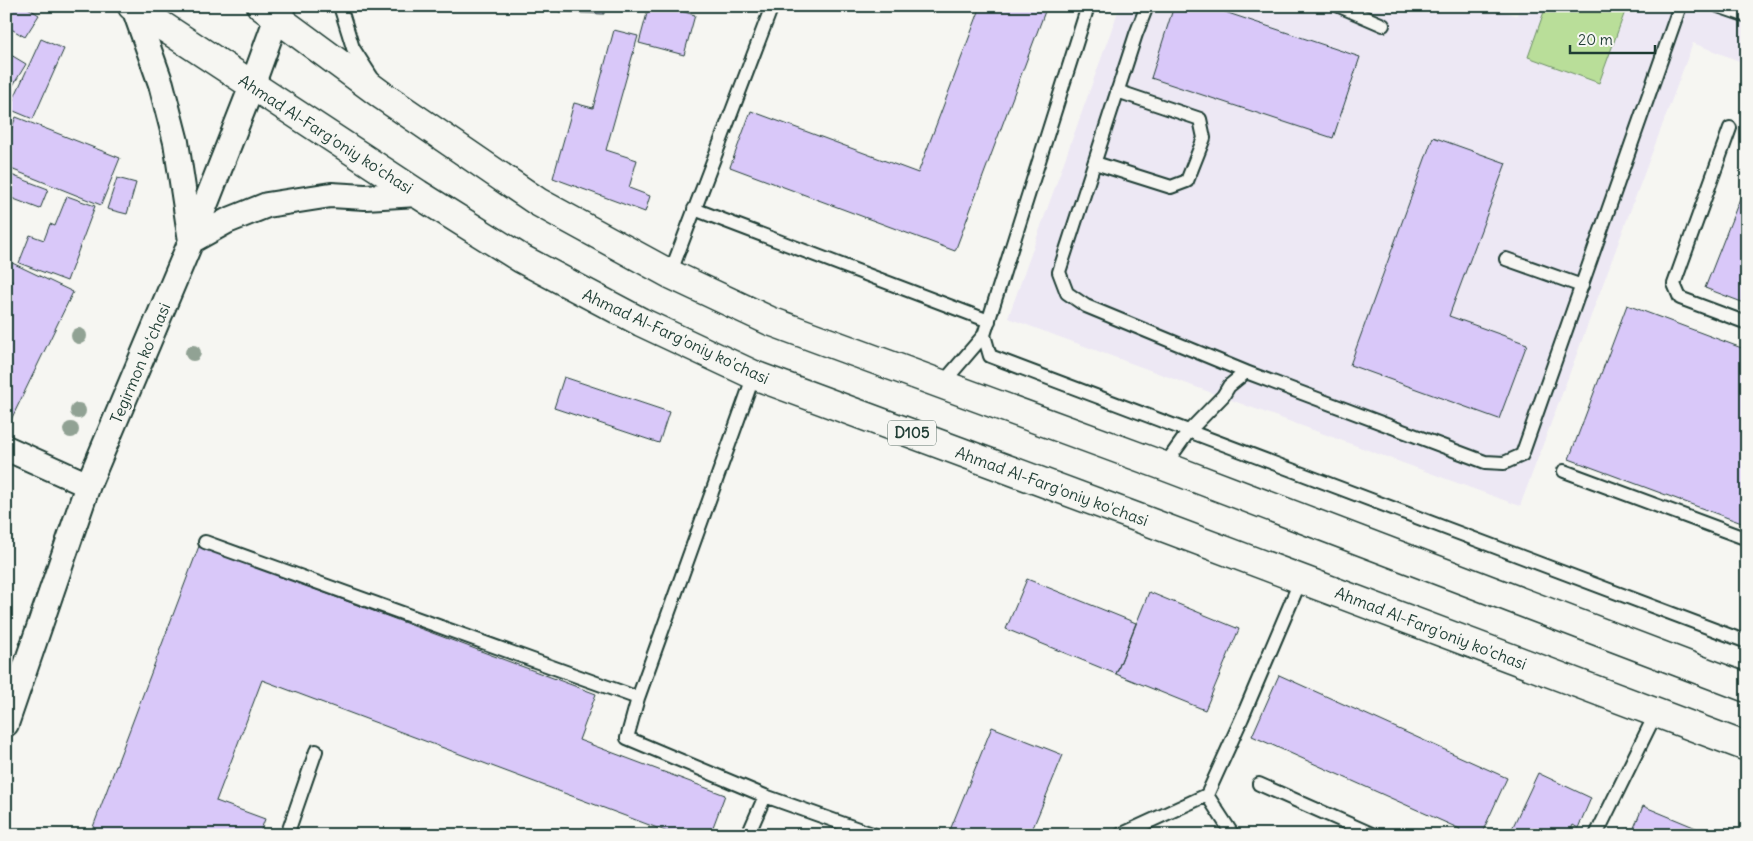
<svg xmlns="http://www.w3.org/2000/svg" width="1753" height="841" viewBox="0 0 1753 841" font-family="Delius,sans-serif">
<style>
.built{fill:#ede8f4}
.green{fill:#b9de99;stroke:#6c8e66}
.building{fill:#d9c8f9;stroke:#1f3d34}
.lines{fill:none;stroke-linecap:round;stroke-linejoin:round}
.lane-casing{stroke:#1f3d34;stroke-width:16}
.street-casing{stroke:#1f3d34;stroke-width:28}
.highway-casing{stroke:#1f3d34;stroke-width:31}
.lane{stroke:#f6f6f2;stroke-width:12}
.street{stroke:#f6f6f2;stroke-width:24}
.highway{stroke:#f6f6f2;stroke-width:28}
.tree{fill:#91a294}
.labels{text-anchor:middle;stroke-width:4.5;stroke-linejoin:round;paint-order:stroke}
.shield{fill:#f6f6f2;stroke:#60746d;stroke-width:1}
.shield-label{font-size:15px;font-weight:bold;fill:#1f3d34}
.street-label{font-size:16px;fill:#1f3d34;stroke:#f6f6f2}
</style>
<rect width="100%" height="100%" fill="#f6f6f2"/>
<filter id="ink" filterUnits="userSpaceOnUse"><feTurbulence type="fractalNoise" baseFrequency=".02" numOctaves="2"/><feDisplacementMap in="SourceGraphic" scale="10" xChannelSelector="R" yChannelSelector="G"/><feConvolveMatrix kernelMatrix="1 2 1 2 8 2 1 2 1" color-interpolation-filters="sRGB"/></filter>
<g filter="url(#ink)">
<!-- built -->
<path class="built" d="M 1120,6 L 1489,6 L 1517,16 L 1519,6 L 1747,6 L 1747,64 L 1693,43 L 1520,506 L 1008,318 Z"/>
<!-- green -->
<path class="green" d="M 1546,6 L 1627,6 L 1599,83 L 1528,57 Z"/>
<!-- building -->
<path class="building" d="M 6,6 L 25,6 L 39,15 L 25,37 L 6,26 Z
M 559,6 L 604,6 L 604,14 L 559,12 Z
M 649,6 L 663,6 L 695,15 L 684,55 L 639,43 Z
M 981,6 L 1047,6 L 955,251 L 730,167 L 751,111 L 918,173 Z
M 1174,6 L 1207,6 L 1360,57 L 1333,138 L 1151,78 Z
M 614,30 L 638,36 L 606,150 L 637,160 L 629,188 L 650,196 L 645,212 L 553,178 L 574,103 L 593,108 Z
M 41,39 L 64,49 L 33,119 L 9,109 Z
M 6,52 L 26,64 L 6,97 Z
M 6,111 L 12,115 L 6,123 Z
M 16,117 L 120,158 L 101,205 L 6,167 L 6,142 Z
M 1433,137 L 1506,163 L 1449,316 L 1527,344 L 1499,419 L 1350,365 Z
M 6,173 L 48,189 L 40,209 L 6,196 Z
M 117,178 L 136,183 L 127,214 L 107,209 Z
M 67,196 L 95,206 L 67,281 L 19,263 L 30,235 L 44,240 L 50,224 L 55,226 Z
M 1741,196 L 1747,198 L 1747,304 L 1705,288 Z
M 6,260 L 73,292 L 6,430 L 6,294 L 12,281 L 6,278 Z
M 1627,305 L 1747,350 L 1747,525 L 1569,459 Z
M 564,377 L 669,412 L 659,443 L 554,408 Z
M 199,546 L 596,694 L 579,740 L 725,795 L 710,835 L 676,835 L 262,680 L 216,801 L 265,819 L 259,835 L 90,835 Z
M 1027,579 L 1136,623 L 1116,674 L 1006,629 Z
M 1149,592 L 1239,629 L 1205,710 L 1116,674 Z
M 1279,675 L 1507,778 L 1481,835 L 1457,835 L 1460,829 L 1252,736 Z
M 992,727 L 1063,755 L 1030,835 L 948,835 Z
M 1538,773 L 1591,798 L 1578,828 L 1573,825 L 1568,835 L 1509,835 Z
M 1643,806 L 1713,835 L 1631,835 Z"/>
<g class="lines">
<!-- lane casing -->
<g class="lane-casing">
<path id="lane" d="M 340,6 L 353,48 L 373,79
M 1088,6 L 984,335 L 990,356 L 1747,642
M 1147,6 L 1136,34 L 1059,272 L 1067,293 L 1086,306 L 1246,372
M 1339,6 L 1383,25
M 1718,6 L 1747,16
M 1730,128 L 1674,284 L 1680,298 L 1747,323
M 1095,163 L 1171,187 L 1187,181 L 1204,138 L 1200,119 L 1117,91
M 694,209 L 989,321
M 1506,259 L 1582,286
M 670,274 L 772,6
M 942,384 L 984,335
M 1164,466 L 1189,431 L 1223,396 L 1229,386 L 1246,372 L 1485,462 L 1504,463 L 1522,455 L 1680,6
M 1564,471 L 1747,539
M 205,542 L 638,698
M 1259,784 L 1374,835
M 1207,795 L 1233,835
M 765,796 L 875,835
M 287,835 L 316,751
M 748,835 L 765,796 L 627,738 L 638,698 L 754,375
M 1120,835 L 1207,795 L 1242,718 L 1301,579
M 1596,835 L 1656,713"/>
</g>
<!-- street casing -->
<g class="street-casing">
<path id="street" d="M 134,8 L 161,84 L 176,142 L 191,241 L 227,221 L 267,205 L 331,195 L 365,197 L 418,194
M 6,448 L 88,485
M 6,724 L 88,485 L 191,241 L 252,86 L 277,17 L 283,6"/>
</g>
<!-- highway casing -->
<g class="highway-casing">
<path id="highway" d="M 132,6 L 418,194 L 522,259 L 641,322 L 754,375 L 1136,517 L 1747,747
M 261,6 L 383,96 L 538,202 L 670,274 L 770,321 L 1164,466 L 1747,688"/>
</g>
<!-- lane -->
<use href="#lane" class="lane"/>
<!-- street -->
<use href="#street" class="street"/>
<!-- highway -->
<use href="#highway" class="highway"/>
</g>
<!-- trees -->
<g class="tree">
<circle cx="79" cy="336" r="8"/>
<circle cx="193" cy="353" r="8"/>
<circle cx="78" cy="411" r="8"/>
<circle cx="71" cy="430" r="8"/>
</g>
</g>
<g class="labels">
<!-- shield labels -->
<rect class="shield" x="888" y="420.5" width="48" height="25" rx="4"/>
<g class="shield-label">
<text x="912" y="438">D105</text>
</g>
<!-- street labels -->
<g class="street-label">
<text transform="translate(326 134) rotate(33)" y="6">Ahmad Al-Farg'oniy ko'chasi</text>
<text transform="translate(676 336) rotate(25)" y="6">Ahmad Al-Farg'oniy ko'chasi</text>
<text transform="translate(140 363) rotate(-67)" y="6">Tegirmon koʻchasi</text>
<text transform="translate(1052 486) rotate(20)" y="6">Ahmad Al-Farg'oniy ko'chasi</text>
<text transform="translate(1431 628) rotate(21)" y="6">Ahmad Al-Farg'oniy ko'chasi</text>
</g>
</g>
<!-- margin -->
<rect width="1753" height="841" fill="none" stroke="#f6f6f2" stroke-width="25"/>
<rect x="12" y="12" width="1728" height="816" fill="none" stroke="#1f3d34" stroke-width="2" filter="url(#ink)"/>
<!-- scale -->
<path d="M1570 45v8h85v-8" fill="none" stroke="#1f3d34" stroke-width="2.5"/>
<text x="1578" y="45" font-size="15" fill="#1f3d34" stroke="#f6f6f2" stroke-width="4" paint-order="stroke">20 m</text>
</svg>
